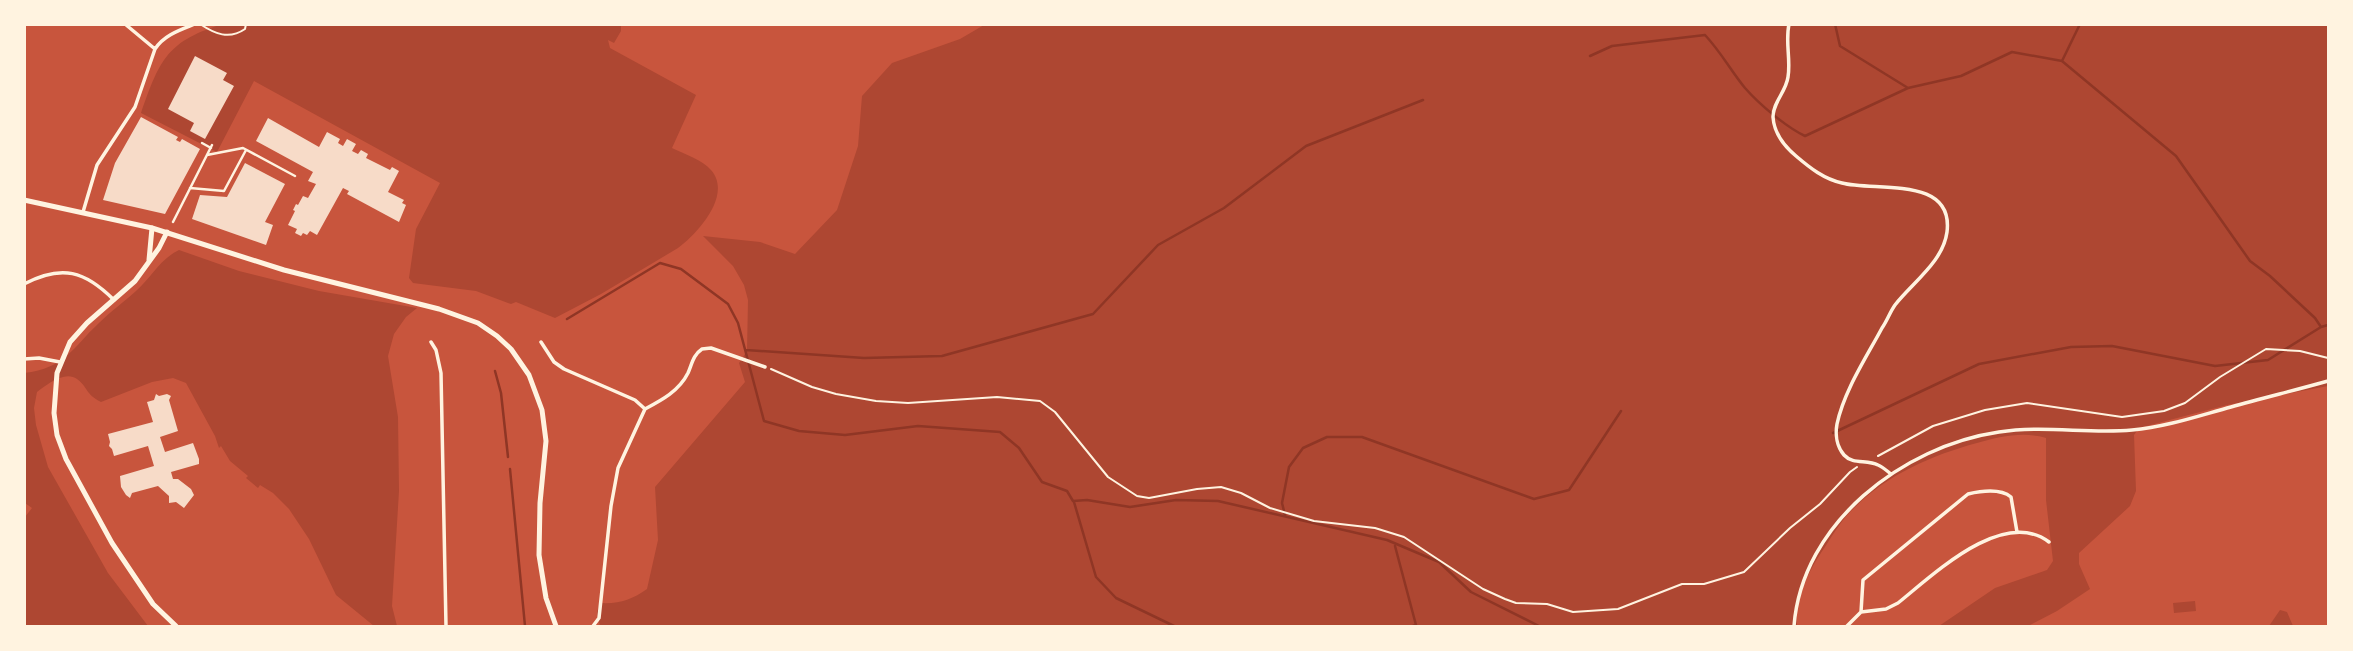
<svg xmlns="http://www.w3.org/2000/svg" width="2353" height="651" viewBox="0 0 2353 651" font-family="Figtree,sans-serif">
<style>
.green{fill:#ae4732}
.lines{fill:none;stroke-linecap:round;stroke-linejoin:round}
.stream{stroke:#8f3625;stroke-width:2.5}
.building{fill:#f7dbc8}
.path{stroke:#fff3e0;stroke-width:2}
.service{stroke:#fff3e0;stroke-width:2}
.pedestrian{stroke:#fff3e0;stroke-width:2.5}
.minor{stroke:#fff3e0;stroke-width:3.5}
.tertiary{stroke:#fff3e0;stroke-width:5}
.secondary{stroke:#fff3e0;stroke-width:5}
</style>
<rect width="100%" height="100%" fill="#c8553d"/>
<!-- green -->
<path class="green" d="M 220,25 L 621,25 L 621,31 L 614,43 L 608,40 L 610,48 L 696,95 L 672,148 C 684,154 703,160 711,170 C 733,195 697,234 678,248 L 601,294 L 555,318 L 516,302 L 511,304 L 476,291 L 413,283 L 409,278 L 416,229 L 440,183 L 254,81 L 217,152 L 141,113 C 159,63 165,42 220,25 Z
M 984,25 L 2328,25 L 2328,386 L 2227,405 L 2139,428 L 2134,435 L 2136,491 L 2130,506 L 2079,553 L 2079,564 L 2090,589 L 2057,611 L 2028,626 L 1939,626 L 1995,588 L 2047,570 L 2053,561 L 2046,500 L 2046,438 C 2024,431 1998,437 1977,443 C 1932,455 1887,475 1854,508 C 1842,519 1834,533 1825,547 C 1809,570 1795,597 1797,626 L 600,626 L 597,612 L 600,603 C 620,604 631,600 647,589 L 658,540 L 655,487 L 745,382 L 739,363 L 747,351 L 748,300 L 744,285 L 733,266 L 703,236 L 760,242 L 795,254 L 837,210 L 858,146 L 862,96 L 892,63 L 960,39 Z
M 179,250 L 239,271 L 319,291 L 417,308 L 406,317 L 394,334 L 388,356 L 398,417 L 399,491 L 392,606 L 397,626 L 374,626 L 336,595 L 309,539 L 289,509 L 273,493 L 260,485 L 258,488 L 246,478 L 248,476 L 230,461 L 221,446 L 219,448 L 215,436 L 186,383 L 173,378 L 152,382 L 101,402 C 85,394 88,387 77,379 C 65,370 46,385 37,392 L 34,408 L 36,425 L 48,467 L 108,573 L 148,626 L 25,626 L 25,517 L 32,508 L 25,503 L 24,373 C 66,368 72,348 99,323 C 111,311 124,302 136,291 C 151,278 160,259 179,250 Z
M 2195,601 L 2196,611 L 2174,613 L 2173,603 Z
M 2280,610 L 2287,612 L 2293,626 L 2269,626 Z"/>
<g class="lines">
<!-- stream -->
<path class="stream" d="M 1835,24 L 1840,46 L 1908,88
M 1590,56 L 1612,46 L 1705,35 C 1721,52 1731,71 1745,88 C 1759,104 1786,127 1805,136 L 1908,88 L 1961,76 L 2012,52 L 2062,61 L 2176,156 L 2250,261 L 2270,276 L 2315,318 L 2321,327 L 2328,325
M 2062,61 L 2080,24
M 567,319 L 660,263 L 681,269 L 728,304 L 738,323 L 764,421 L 799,431 L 845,435 L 918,426 L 1000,432 L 1019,448 L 1042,482 L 1067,491 L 1073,501 L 1087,500 L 1130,507 L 1176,500 L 1218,501 L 1387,540 L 1439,562 L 1471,592 L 1539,626
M 746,350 L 864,358 L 942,356 L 1093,314 L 1158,245 L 1224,208 L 1306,146 L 1423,100
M 495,371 L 501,393 L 508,457
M 1833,433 L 1979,364 L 2071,347 L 2112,346 L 2215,366 L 2268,360 L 2321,327
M 510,469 L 525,626
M 1074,502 L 1096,577 L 1116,598 L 1174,626
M 1285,515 L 1282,503 L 1289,467 L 1303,448 L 1327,437 L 1362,437 L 1534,499 L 1569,490 L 1621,411
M 1395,546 L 1416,625 L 1413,626"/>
</g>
<!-- building -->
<path class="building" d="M 195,56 L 227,73 L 223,80 L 234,86 L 205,139 L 190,131 L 194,123 L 168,109 Z
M 141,117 L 178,137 L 176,140 L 180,142 L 182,139 L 200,149 L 165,214 L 103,200 L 115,163 Z
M 268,118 L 319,147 L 327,132 L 340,139 L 338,143 L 343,146 L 347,139 L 356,144 L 352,151 L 358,154 L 361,150 L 368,154 L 366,158 L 390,170 L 392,167 L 399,171 L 388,192 L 404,200 L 402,203 L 406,205 L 399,222 L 347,194 L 349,191 L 343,188 L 317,235 L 310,231 L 307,235 L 303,233 L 301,236 L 295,233 L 297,229 L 288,225 L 295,211 L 293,210 L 296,204 L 298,205 L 303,196 L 308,198 L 316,184 L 308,181 L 313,172 L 256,141 Z
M 245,163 L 285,184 L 265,222 L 273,225 L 266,245 L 192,219 L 200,195 L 227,197 Z
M 156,394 L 159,396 L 167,394 L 171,396 L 169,400 L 178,431 L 160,437 L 165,452 L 193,443 L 199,459 L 199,464 L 171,472 L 173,479 L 178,479 L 191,489 L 194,495 L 184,508 L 176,502 L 169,503 L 169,496 L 158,486 L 132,493 L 130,498 L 126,495 L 121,487 L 120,476 L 154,466 L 148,446 L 114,456 L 112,449 L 109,446 L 110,442 L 108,434 L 153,422 L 147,402 L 154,400 Z"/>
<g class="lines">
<!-- path -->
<path class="path" d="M 771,369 L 812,387 L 836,394 L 876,401 L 908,403 L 997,397 L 1040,401 L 1055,412 L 1108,477 L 1137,496 L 1149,498 L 1197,489 L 1221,487 L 1241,493 L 1270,508 L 1314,521 L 1375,528 L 1404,537 L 1483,589 L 1505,599 L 1516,603 L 1547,604 L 1573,612 L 1618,609 L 1682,584 L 1704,584 L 1744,572 L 1790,528 L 1820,504 L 1850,472 L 1857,467
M 1878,456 L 1933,426 L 1985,410 L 2027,403 L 2122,417 L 2164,411 L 2185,403 L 2220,377 L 2266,349 L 2300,351 L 2328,358"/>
<!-- service -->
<path class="service" d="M 200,24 C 215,34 229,40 245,29 L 246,24"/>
<!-- pedestrian -->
<path class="pedestrian" d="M 202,143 L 211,148
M 207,155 L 243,148 L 295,176
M 190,188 L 224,191 L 246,150
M 173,222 L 212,145"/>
<!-- minor -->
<path class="minor" d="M 125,24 L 155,49
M 1789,24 C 1785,43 1791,59 1788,77 C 1786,92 1773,102 1773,117 C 1774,133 1784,146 1796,156 C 1810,168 1824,179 1842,183 C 1875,192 1954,175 1947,232 C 1943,262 1912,283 1895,305 C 1890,312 1887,321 1882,328 C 1866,358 1844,391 1837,424 C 1835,435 1837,447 1844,455 C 1853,465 1867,459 1878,465 C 1883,467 1887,471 1891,474
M 83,212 L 97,165 L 135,107 L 155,49 C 164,35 180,30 195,24
M 24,284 C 62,264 85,271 114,300
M 431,342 L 436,350 L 441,373 L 446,626
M 541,342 L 554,362 L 564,369 L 635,400 L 645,409
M 24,359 L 39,358 L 60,362
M 645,409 C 662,400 679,391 688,373 C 692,364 693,355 702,349 L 711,348 L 765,367
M 1861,612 L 1886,609 L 1898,603 C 1933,575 2003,507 2049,542
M 593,626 L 599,618 L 611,506 L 618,468 L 645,409
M 1794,626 C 1802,523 1903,446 1999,432 C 2044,425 2088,434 2132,430 C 2166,427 2198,416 2231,407 C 2263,398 2296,390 2328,381
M 1847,626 L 1861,612 L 1863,580 L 1968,494 C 1981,491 2000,488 2011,497 L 2017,532"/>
<!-- tertiary -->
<path class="tertiary" d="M 167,232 L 159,248 L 135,281 L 87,323 L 70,342 L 57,373 L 54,413 L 57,435 L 66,459 L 112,543 L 153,604 L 176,626
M 149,260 L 152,228"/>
<!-- secondary -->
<path class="secondary" d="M 24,200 L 152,228 L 284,270 L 439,309 L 478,323 L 497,336 L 511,349 L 529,375 L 542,410 L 546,441 L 540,503 L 539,555 L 546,598 L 556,626"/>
</g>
<!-- border -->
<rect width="2353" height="651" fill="none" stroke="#fff3e0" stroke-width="52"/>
</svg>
